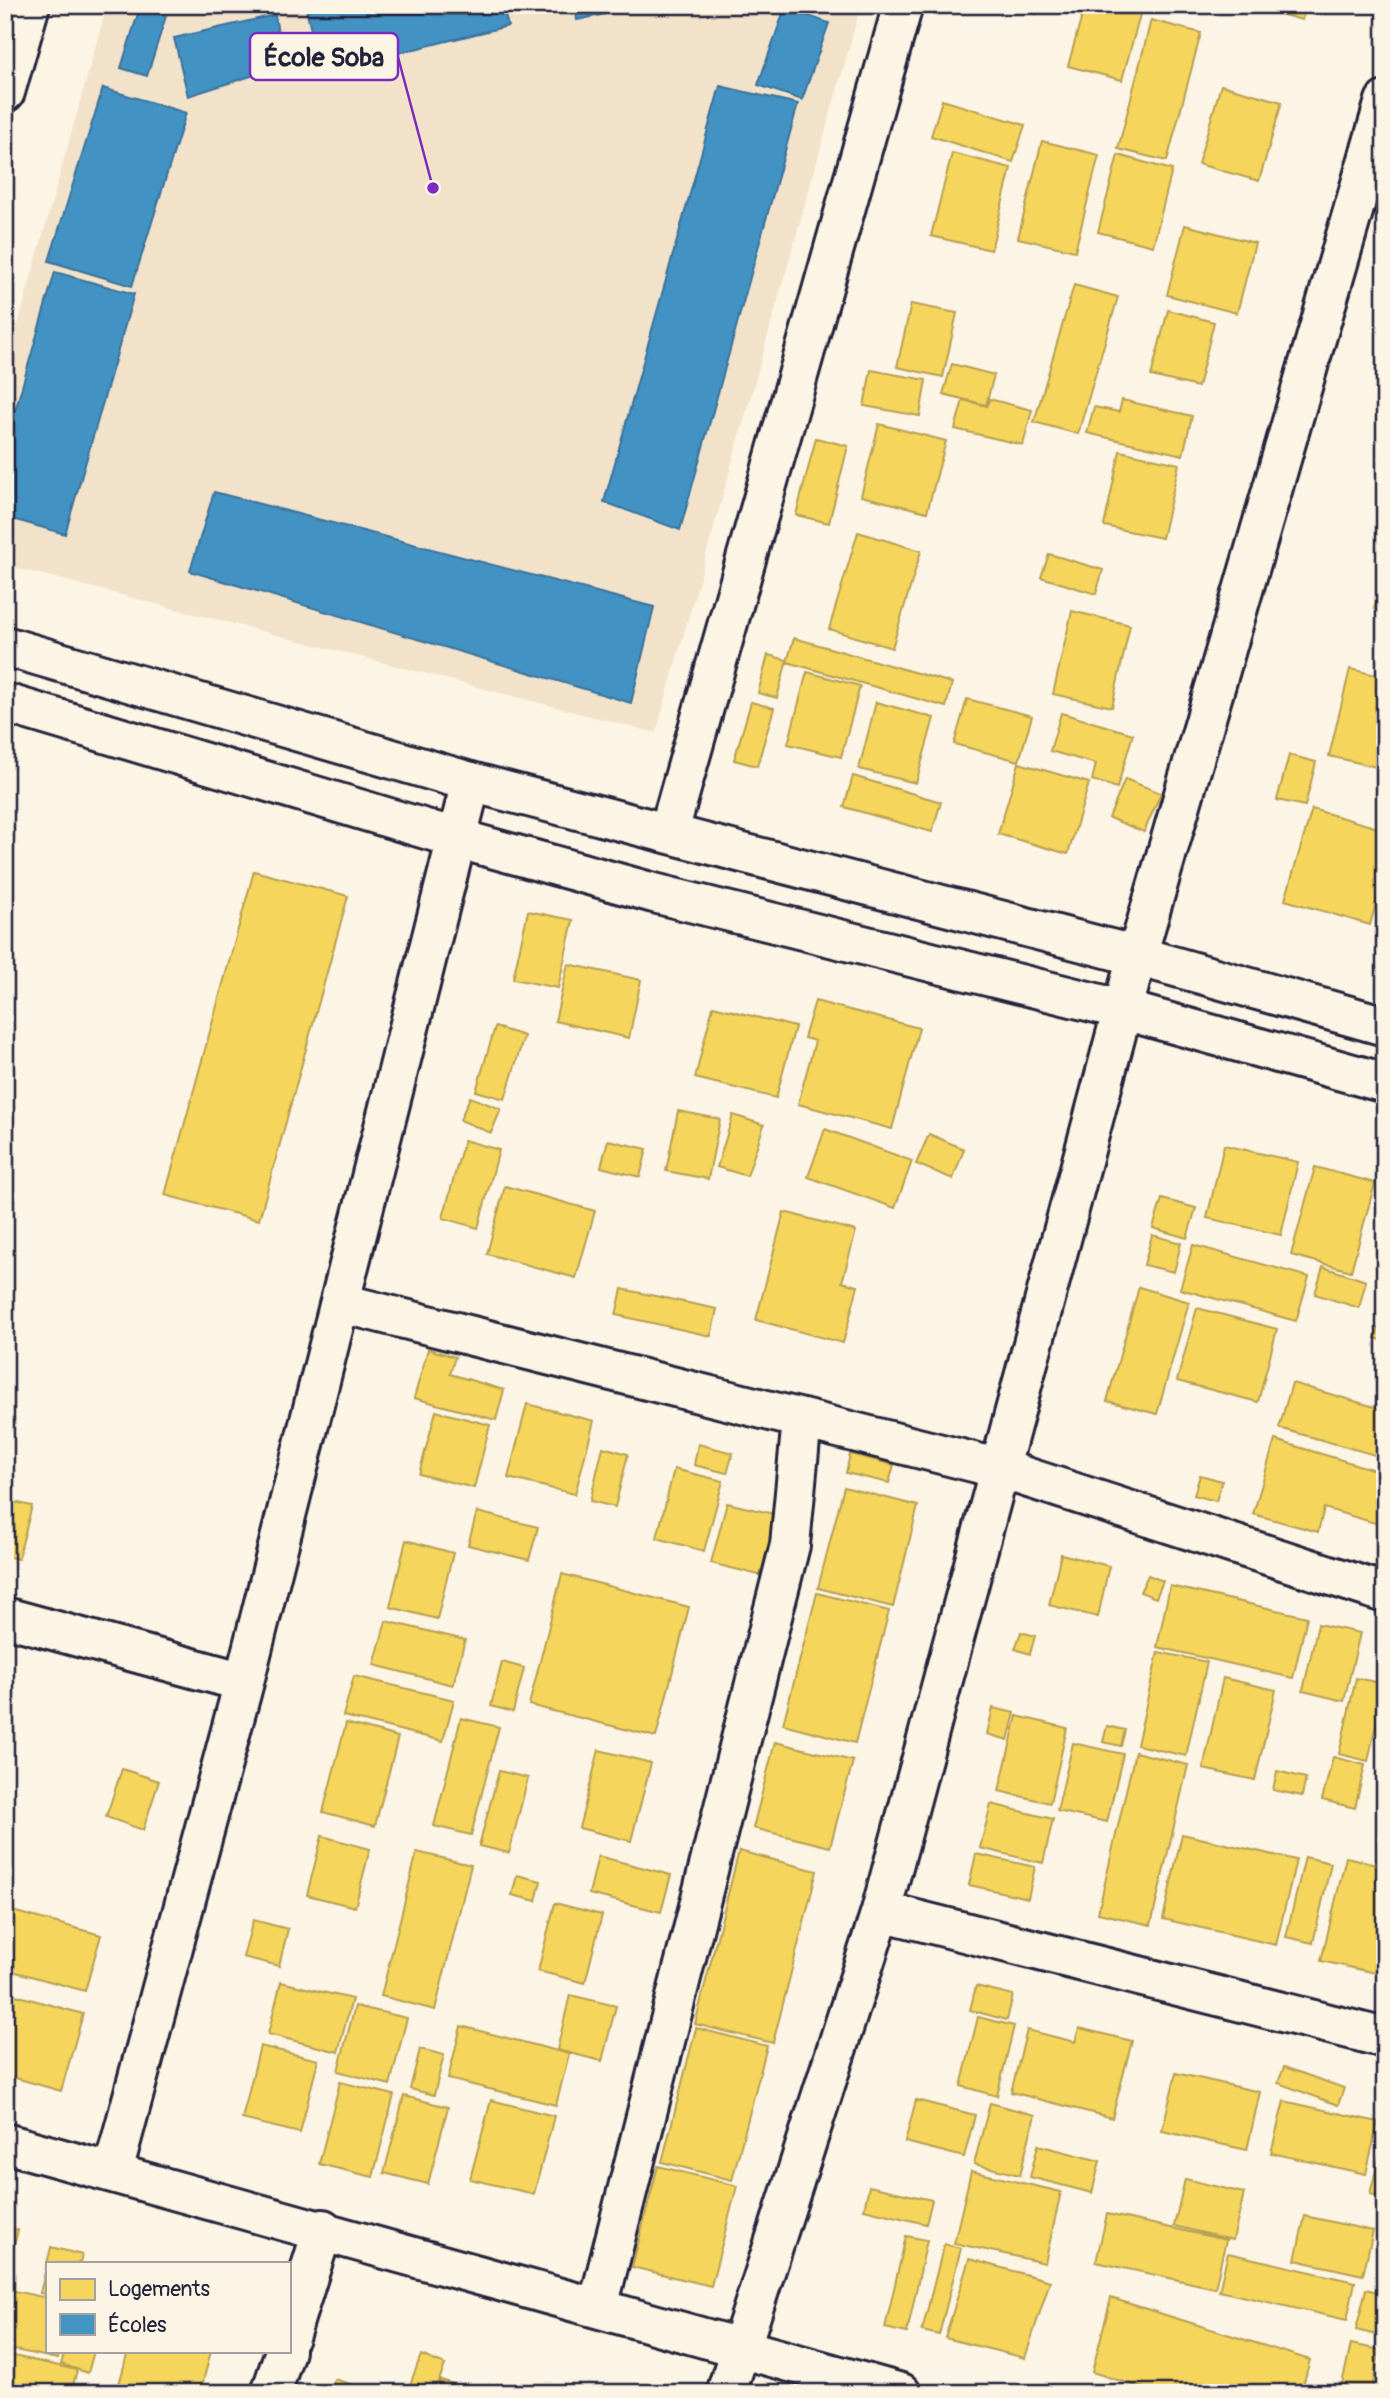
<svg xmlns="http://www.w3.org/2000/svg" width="1390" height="2398" viewBox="0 0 1390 2398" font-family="Pangolin,sans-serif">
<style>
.built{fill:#f2e2ca}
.homes{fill:#f6d55c;stroke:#b69f52;stroke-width:2}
.schools{fill:#4393c3;stroke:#39719a;stroke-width:2}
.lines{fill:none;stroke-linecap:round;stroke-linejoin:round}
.minor-casing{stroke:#22223b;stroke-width:44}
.tertiary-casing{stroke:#22223b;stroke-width:44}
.minor{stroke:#fcf5e5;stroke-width:38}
.tertiary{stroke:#fcf5e5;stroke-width:38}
.leader{fill:none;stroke:#7b2cbf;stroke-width:2.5}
.callout-dot{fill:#7b2cbf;stroke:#fcf5e5;stroke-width:2.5}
.callout{fill:#fcf5e5;stroke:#7b2cbf;stroke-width:2.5}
.callout-label{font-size:26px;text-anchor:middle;font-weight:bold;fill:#22223b}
</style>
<rect width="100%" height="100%" fill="#fcf5e5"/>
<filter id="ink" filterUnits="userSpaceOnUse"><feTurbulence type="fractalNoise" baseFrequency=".0143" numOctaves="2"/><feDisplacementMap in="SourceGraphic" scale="14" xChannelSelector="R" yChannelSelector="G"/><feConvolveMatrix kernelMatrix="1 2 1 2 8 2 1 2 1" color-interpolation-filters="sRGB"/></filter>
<g filter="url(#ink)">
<!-- built -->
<path class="built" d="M 107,5 L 861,5 L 656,733 L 5,565 L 5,371 Z"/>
<!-- homes -->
<path class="homes" d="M 1010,5 L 1039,5 L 1037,14 L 1009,10 Z
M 1085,5 L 1119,5 L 1141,11 L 1122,80 L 1068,66 Z
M 1247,5 L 1306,5 L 1302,20 Z
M 1151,20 L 1201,33 L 1167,161 L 1118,149 Z
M 1221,85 L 1282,102 L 1259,181 L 1198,164 Z
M 942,100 L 1025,125 L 1013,162 L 931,136 Z
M 1042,141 L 1099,155 L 1075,251 L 1018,238 Z
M 952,153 L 1011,168 L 991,250 L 931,236 Z
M 1118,155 L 1172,170 L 1153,246 L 1098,232 Z
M 1185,225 L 1255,243 L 1237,313 L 1167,295 Z
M 1074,285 L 1118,297 L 1078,434 L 1034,422 Z
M 911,304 L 957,313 L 943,377 L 897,367 Z
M 1168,310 L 1214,322 L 1198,387 L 1151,376 Z
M 952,364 L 994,375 L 986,405 L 943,394 Z
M 871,370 L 926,380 L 920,416 L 864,406 Z
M 989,399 L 1032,410 L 1023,445 L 955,429 L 963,400 L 987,406 Z
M 1122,400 L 1192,416 L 1183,455 L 1087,433 L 1094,407 L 1119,412 Z
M 879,424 L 946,441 L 927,512 L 861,496 Z
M 816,438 L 848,446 L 829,523 L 796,515 Z
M 1120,451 L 1179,464 L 1162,538 L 1104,526 Z
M 858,532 L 921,551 L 892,648 L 829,629 Z
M 1049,554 L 1103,570 L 1096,594 L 1041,577 Z
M 1385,566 L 1385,612 L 1374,609 Z
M 1072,611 L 1130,625 L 1112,707 L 1053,694 Z
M 794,638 L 952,683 L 946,707 L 787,662 Z
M 768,655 L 787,660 L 777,698 L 758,693 Z
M 1350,669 L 1385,677 L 1385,769 L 1329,756 Z
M 807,672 L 860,686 L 841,757 L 788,744 Z
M 967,699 L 1032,716 L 1019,761 L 954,744 Z
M 751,702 L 774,708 L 757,766 L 734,760 Z
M 876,702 L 934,718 L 916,783 L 859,769 Z
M 1061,713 L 1133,734 L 1117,788 L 1092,780 L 1096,764 L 1050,751 Z
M 1289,755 L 1316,762 L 1305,806 L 1277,800 Z
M 1019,763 L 1089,783 L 1068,854 L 998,834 Z
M 853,776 L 941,802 L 932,832 L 844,807 Z
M 1125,779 L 1161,793 L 1144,832 L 1109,818 Z
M 1312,809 L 1385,830 L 1385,872 L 1370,925 L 1285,900 Z
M 254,871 L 348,896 L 259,1220 L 165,1195 Z
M 528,911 L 573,920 L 558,988 L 513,979 Z
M 568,964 L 641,980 L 629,1038 L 555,1021 Z
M 815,1001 L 919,1028 L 892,1129 L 798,1104 L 815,1041 L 804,1038 Z
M 713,1006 L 795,1027 L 776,1098 L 695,1078 Z
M 495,1027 L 524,1036 L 505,1099 L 476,1091 Z
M 470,1097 L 501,1109 L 491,1133 L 460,1120 Z
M 678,1111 L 720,1119 L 708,1179 L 666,1171 Z
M 733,1115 L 764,1125 L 747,1176 L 717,1167 Z
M 825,1129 L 912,1161 L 895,1208 L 808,1177 Z
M 929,1134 L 964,1149 L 953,1179 L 916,1164 Z
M 464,1140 L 499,1150 L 478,1228 L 443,1218 Z
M 608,1140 L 647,1149 L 640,1177 L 601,1167 Z
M 1224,1145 L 1298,1162 L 1281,1235 L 1207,1218 Z
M 1315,1167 L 1375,1183 L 1351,1271 L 1291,1255 Z
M 505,1186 L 595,1211 L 576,1278 L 487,1254 Z
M 1162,1199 L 1196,1208 L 1187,1238 L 1153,1228 Z
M 784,1212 L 856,1231 L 842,1282 L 858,1286 L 843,1343 L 756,1320 Z
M 1152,1235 L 1181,1243 L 1174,1272 L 1144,1265 Z
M 1193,1245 L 1309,1277 L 1296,1321 L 1180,1289 Z
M 1323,1267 L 1366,1281 L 1359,1308 L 1315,1294 Z
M 1139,1287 L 1189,1302 L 1157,1414 L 1107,1401 Z
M 622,1289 L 717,1309 L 711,1336 L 616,1315 Z
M 1197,1308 L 1277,1329 L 1258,1402 L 1177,1381 Z
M 1385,1311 L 1385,1341 L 1375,1338 Z
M 428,1349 L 455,1357 L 450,1374 L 504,1390 L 496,1420 L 414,1398 Z
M 1292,1383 L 1385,1410 L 1382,1457 L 1279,1428 Z
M 527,1404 L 594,1421 L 575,1494 L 508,1478 Z
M 436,1411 L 490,1425 L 474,1488 L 419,1474 Z
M 1275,1440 L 1385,1473 L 1385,1526 L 1324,1508 L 1318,1532 L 1253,1514 Z
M 698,1444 L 733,1453 L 727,1473 L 694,1465 Z
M 603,1447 L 628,1454 L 615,1507 L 590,1501 Z
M 850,1454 L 894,1465 L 889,1483 L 846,1473 Z
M 674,1469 L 723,1481 L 704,1551 L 657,1538 Z
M 1200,1475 L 1222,1481 L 1216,1501 L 1194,1495 Z
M 844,1487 L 918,1506 L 893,1607 L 818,1588 Z
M 5,1500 L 32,1506 L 18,1559 L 5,1556 Z
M 727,1503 L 783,1516 L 767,1577 L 711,1563 Z
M 477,1512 L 538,1527 L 529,1560 L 468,1545 Z
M 406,1540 L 453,1553 L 437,1619 L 390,1607 Z
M 1061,1554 L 1109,1566 L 1098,1617 L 1049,1605 Z
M 562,1574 L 689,1607 L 656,1737 L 529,1705 Z
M 1148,1575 L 1163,1581 L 1156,1598 L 1140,1592 Z
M 1170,1586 L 1307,1617 L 1293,1678 L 1157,1647 Z
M 817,1593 L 889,1611 L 855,1743 L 783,1724 Z
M 386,1621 L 465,1640 L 453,1685 L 374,1665 Z
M 1318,1624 L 1360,1633 L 1344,1701 L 1303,1691 Z
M 1021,1632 L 1035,1636 L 1030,1654 L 1015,1649 Z
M 1158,1652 L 1207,1662 L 1186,1756 L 1137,1745 Z
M 502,1662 L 524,1668 L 513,1712 L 491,1706 Z
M 354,1676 L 454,1700 L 443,1741 L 343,1716 Z
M 1223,1678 L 1276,1690 L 1255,1780 L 1203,1769 Z
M 1356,1678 L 1385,1684 L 1368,1761 L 1339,1754 Z
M 993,1708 L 1015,1713 L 1008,1740 L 987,1734 Z
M 1017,1716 L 1067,1728 L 1050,1803 L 999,1791 Z
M 461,1718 L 499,1727 L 471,1835 L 434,1826 Z
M 346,1723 L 398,1737 L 375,1826 L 323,1812 Z
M 1107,1726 L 1125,1730 L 1121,1746 L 1103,1742 Z
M 775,1742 L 853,1761 L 830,1847 L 753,1828 Z
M 1073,1743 L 1123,1754 L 1107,1822 L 1057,1811 Z
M 599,1750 L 651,1763 L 631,1841 L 579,1828 Z
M 1135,1752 L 1188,1765 L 1151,1925 L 1098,1913 Z
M 1333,1757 L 1365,1765 L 1355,1808 L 1322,1800 Z
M 122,1769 L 159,1781 L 143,1830 L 106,1817 Z
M 499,1771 L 528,1778 L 509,1853 L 479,1846 Z
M 1277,1771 L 1306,1778 L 1302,1796 L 1273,1790 Z
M 991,1804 L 1053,1819 L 1043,1863 L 980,1848 Z
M 1182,1834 L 1296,1860 L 1276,1945 L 1163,1919 Z
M 322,1836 L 370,1849 L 355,1907 L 307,1895 Z
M 739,1851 L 817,1871 L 773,2043 L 695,2024 Z
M 417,1852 L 471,1865 L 435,2010 L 381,1996 Z
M 976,1854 L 1035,1867 L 1028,1898 L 969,1885 Z
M 598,1856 L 671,1875 L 661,1912 L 589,1894 Z
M 1305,1857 L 1331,1863 L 1313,1943 L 1286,1937 Z
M 1346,1857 L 1385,1866 L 1385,1975 L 1321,1961 Z
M 517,1875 L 541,1881 L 536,1901 L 512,1895 Z
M 555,1903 L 602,1915 L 585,1983 L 538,1971 Z
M 5,1909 L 101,1935 L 85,1991 L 5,1969 Z
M 253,1920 L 288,1929 L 279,1966 L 243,1957 Z
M 281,1982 L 352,1999 L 338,2052 L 268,2034 Z
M 976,1986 L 1013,1995 L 1007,2020 L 970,2010 Z
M 5,1992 L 83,2014 L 61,2091 L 5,2075 Z
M 570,1995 L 616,2006 L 602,2061 L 557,2050 Z
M 355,2006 L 407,2018 L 390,2085 L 338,2071 Z
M 978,2017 L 1014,2026 L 997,2096 L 961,2086 Z
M 461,2026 L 569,2054 L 556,2105 L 448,2079 Z
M 696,2028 L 767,2046 L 732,2180 L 662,2162 Z
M 1079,2028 L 1132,2041 L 1112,2118 L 1011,2092 L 1027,2030 L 1075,2042 Z
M 260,2046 L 318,2060 L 300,2133 L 242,2119 Z
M 420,2049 L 444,2055 L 434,2095 L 410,2089 Z
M 1284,2067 L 1344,2088 L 1338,2105 L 1278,2083 Z
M 1176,2073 L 1260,2092 L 1247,2150 L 1162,2131 Z
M 340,2082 L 394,2095 L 373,2177 L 319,2164 Z
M 404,2096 L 448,2107 L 428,2184 L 384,2173 Z
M 491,2100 L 554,2116 L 534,2194 L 470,2179 Z
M 916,2100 L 975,2115 L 964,2157 L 905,2142 Z
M 1284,2101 L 1378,2122 L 1366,2174 L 1271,2153 Z
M 990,2103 L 1035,2115 L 1020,2175 L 974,2164 Z
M 1385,2134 L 1385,2198 L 1370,2194 Z
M 1038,2145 L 1100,2161 L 1092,2193 L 1030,2177 Z
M 658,2166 L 737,2186 L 711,2286 L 632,2267 Z
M 971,2171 L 1061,2192 L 1045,2263 L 954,2243 Z
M 1185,2179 L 1244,2193 L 1233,2240 L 1174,2226 Z
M 869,2186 L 932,2200 L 926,2224 L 864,2209 Z
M 1107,2214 L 1226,2240 L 1215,2288 L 1096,2262 Z
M 1305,2216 L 1373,2231 L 1363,2275 L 1295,2260 Z
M 5,2227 L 18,2230 L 6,2277 L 5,2277 Z
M 906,2236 L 927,2240 L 907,2333 L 885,2328 Z
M 944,2244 L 961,2248 L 939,2335 L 922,2331 Z
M 51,2247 L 82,2255 L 80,2263 L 47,2263 L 47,2295 L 40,2293 Z
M 1228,2253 L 1355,2282 L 1347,2320 L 1219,2291 Z
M 969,2259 L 1050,2281 L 1025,2358 L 945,2338 Z
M 5,2289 L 47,2298 L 47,2351 L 60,2351 L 58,2359 L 5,2348 Z
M 1366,2289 L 1385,2294 L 1385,2337 L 1356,2330 Z
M 1111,2298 L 1310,2360 L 1301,2393 L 1159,2393 L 1092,2372 Z
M 1351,2344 L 1380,2350 L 1371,2393 L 1340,2393 Z
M 65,2351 L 94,2351 L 88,2373 L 61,2364 Z
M 128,2351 L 211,2351 L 200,2393 L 117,2392 Z
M 5,2354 L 77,2370 L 71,2393 L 5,2393 Z
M 421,2355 L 445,2365 L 434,2393 L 407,2393 Z
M 334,2379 L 379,2393 L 330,2393 Z
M 441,2380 L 479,2393 L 437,2393 Z"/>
<!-- schools -->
<path class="schools" d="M 305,5 L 502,5 L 508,26 L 321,72 Z
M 575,5 L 648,5 L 577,20 Z
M 140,7 L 166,16 L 147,76 L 121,68 Z
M 785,8 L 829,23 L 802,100 L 758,85 Z
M 275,15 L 283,66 L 188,96 L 174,38 Z
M 720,86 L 798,104 L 680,530 L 604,502 Z
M 103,88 L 186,113 L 132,286 L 49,261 Z
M 55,272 L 134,294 L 65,534 L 5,517 L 5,446 Z
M 214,492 L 654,607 L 631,703 L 190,571 Z"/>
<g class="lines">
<!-- minor casing -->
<g class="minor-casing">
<path id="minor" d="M 669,831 L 903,5
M 341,1303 L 1001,1469 L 1385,1593
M 5,1617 L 244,1682
M 881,1911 L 1385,2038
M 5,2143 L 901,2393
M 113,2171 L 244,1682 L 471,782
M 598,2307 L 790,1545 L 802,1419
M 289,2337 L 323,2229
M 271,2393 L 285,2351
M 726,2393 L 881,1911 L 1137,956 L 1385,101"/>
</g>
<!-- tertiary casing -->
<g class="tertiary-casing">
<path id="tertiary" d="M 5,92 L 30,5
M 5,646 L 471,782 L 1137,956 L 1385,1026
M 5,703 L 459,839 L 654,893 L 1124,1010 L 1385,1083"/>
</g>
<!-- minor -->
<use href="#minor" class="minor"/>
<!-- tertiary -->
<use href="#tertiary" class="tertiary"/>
</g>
</g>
<!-- callouts -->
<path class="leader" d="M433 188L398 57"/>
<circle class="callout-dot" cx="433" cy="188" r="7"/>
<rect class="callout" x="250" y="33" width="148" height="47" rx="7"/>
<g class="callout-label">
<text x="324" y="66">École Soba</text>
</g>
<!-- margin -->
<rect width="1390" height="2398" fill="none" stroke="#fcf5e5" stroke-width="28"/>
<rect x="14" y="14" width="1362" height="2370" fill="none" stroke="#22223b" stroke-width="2.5" filter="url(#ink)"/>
<!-- legend -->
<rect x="46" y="2262" width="245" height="91" fill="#fcf5e5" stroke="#a5a1a1" stroke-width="2"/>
<rect x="60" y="2279" width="35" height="21" fill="#f6d55c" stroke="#a5a1a1" stroke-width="2"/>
<text x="108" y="2296" font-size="21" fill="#22223b">Logements</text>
<rect x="60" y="2314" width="35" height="21" fill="#4393c3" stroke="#a5a1a1" stroke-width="2"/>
<text x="108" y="2332" font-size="21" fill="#22223b">Écoles</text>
</svg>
